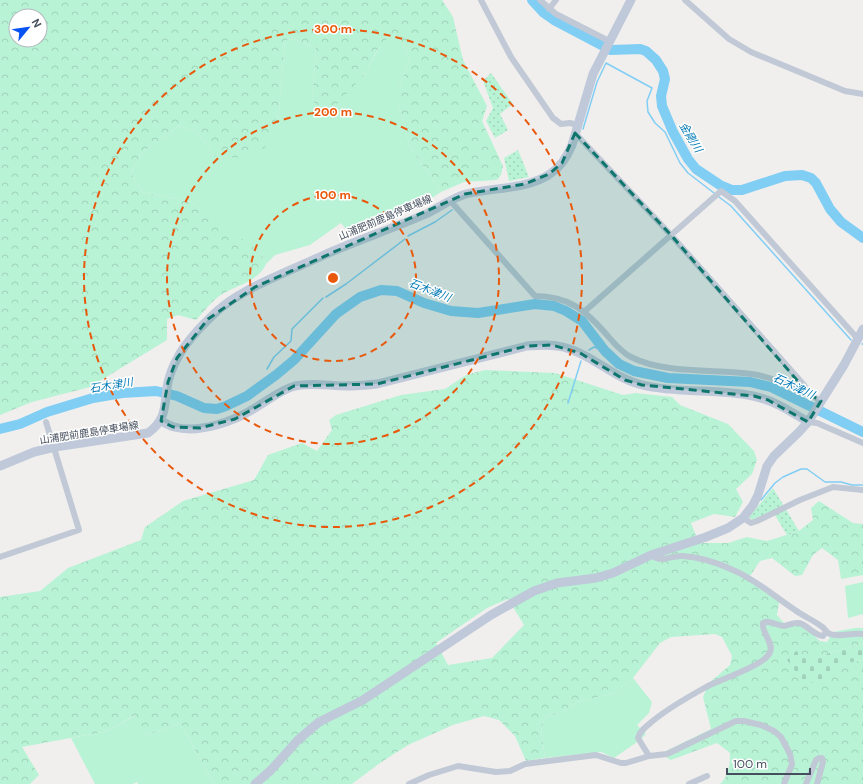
<svg xmlns="http://www.w3.org/2000/svg" width="863" height="784" viewBox="0 0 863 784" font-family="'DM Sans','Noto Sans JP',sans-serif">
<style>
.green{fill:#b8f3d6}
.forest{fill:url(#forest-crowns);fill-rule:evenodd}
.cemetery{fill:url(#cemetery-stones)}
.garden{fill:url(#garden-dots)}
.lines{fill:none;stroke-linecap:round;stroke-linejoin:round}
.stream{stroke:#81cef4;stroke-width:1.5}
.river{stroke:#81cef4;stroke-width:10}
.street{stroke:#c0c9d5;stroke-width:6}
.secondary{stroke:#bfc9d9;stroke-width:9}
.marked{fill:#0f766e;fill-opacity:0.2;stroke:#0f766e;stroke-width:3;stroke-dasharray:8 5;stroke-linejoin:round}
.ring{fill:none;stroke:#e8590c;stroke-width:2;stroke-dasharray:7 5}
.labels{text-anchor:middle;stroke-width:3;stroke-linejoin:round;paint-order:stroke}
.street-label{font-size:10px;fill:#454f5e;stroke:#fff}
.water-label{font-size:11px;font-style:italic;fill:#0079b5;stroke:#fff}
.centre{fill:#e8590c;stroke:#fff;stroke-width:2}
.ring-label{font-size:12px;text-anchor:middle;font-weight:bold;fill:#e8590c;stroke:#fff;stroke-width:3;stroke-linejoin:round;paint-order:stroke}
</style>
<defs>
<pattern id="forest-crowns" width="20" height="18" patternUnits="userSpaceOnUse"><rect width="20" height="18" fill="#b8f3d6"/><path d="M2 6a3 3 0 1 1 6 0M12 15a3 3 0 1 1 6 0" fill="none" stroke="#a0d2ba"/></pattern>
<pattern id="cemetery-stones" width="16" height="16" patternUnits="userSpaceOnUse"><rect width="16" height="16" fill="#b8f3d6"/><path d="M2 7V4a2 2 0 0 1 4 0v3zM10 15v-3a2 2 0 0 1 4 0v3z" fill="#a0d2ba"/></pattern>
<pattern id="garden-dots" width="8" height="8" patternUnits="userSpaceOnUse"><rect width="8" height="8" fill="#b8f3d6"/><path d="M2 2h.1M6 6h.1" fill="none" stroke="#a0d2ba" stroke-width="1.8" stroke-linecap="round"/></pattern>
</defs>
<rect width="100%" height="100%" fill="#f1efee"/>
<!-- green -->
<path class="green" d="M 395,35 L 399,38 L 406,49 L 409,62 L 398,89 L 398,102 L 410,147 L 441,192 L 426,202 L 351,235 L 341,223 L 310,245 L 275,255 L 266,264 L 262,255 L 191,202 L 142,192 L 131,173 L 142,153 L 178,126 L 196,130 L 214,156 L 278,123 L 285,40 L 294,39 L 316,48 L 312,101 L 364,75 L 381,44 L 388,37 Z
M 863,582 L 863,614 L 848,618 L 845,586 Z
M 633,678 L 652,702 L 649,713 L 637,725 L 646,734 L 640,740 L 614,758 L 601,752 L 545,758 L 541,730 L 545,717 L 562,712 L 578,702 L 615,693 Z
M 136,715 L 147,735 L 180,723 L 214,784 L 138,784 L 137,782 L 133,784 L 95,784 L 71,738 L 108,731 Z"/>
<!-- forest -->
<path class="forest" d="M 0,0 L 442,0 L 453,17 L 463,60 L 487,106 L 482,121 L 503,166 L 501,175 L 497,180 L 464,182 L 441,192 L 410,147 L 398,102 L 398,89 L 409,62 L 406,49 L 399,38 L 395,35 C 377,40 373,63 363,76 C 352,89 339,101 328,114 L 312,101 L 316,48 L 294,39 L 285,40 L 278,123 L 266,147 L 243,158 L 214,156 L 196,130 L 178,126 L 142,153 L 131,173 L 142,192 L 191,202 L 244,240 L 262,255 L 266,264 C 259,282 232,286 218,297 C 210,303 203,313 196,320 L 178,315 L 167,319 L 167,340 L 90,387 L 32,402 L 0,415 ZM 16,16 L 40,16 L 40,40 L 16,40 Z
M 485,370 L 555,373 L 623,395 L 636,393 L 672,397 L 680,405 L 728,424 L 754,451 L 757,460 L 752,474 L 736,489 L 743,502 L 735,517 L 714,514 L 691,523 L 699,543 L 728,543 L 747,537 L 767,541 L 799,531 L 813,520 L 811,508 L 819,501 L 853,523 L 863,524 L 863,575 L 841,579 L 838,560 L 822,548 L 813,555 L 802,575 L 795,576 L 772,558 L 760,561 L 750,576 L 780,597 L 777,615 L 784,623 L 798,621 L 820,641 L 827,642 L 833,632 L 855,628 L 863,628 L 863,644 L 832,652 L 814,660 L 788,660 L 832,669 L 844,662 L 863,660 L 863,784 L 720,784 C 729,776 730,764 730,753 L 717,743 L 671,760 L 667,758 L 664,752 L 711,729 L 703,697 L 709,683 L 730,665 L 732,656 L 722,637 L 715,634 L 671,637 L 660,643 L 633,678 L 615,693 L 578,702 L 562,712 L 545,717 L 541,730 L 545,758 L 526,761 L 515,736 L 499,720 L 484,716 L 453,725 L 408,745 L 380,763 L 352,784 L 214,784 L 180,723 L 147,735 L 135,715 L 108,731 L 22,747 L 39,775 L 30,784 L 0,784 L 0,597 L 40,591 L 68,568 L 141,540 L 145,527 L 183,501 L 254,480 L 268,455 L 302,443 L 317,451 L 332,430 L 329,420 L 336,415 L 401,395 L 445,389 L 466,375 ZM 508,599 L 524,625 L 492,658 L 448,665 L 436,643 L 487,608 Z"/>
<!-- cemetery -->
<path class="cemetery" d="M 863,644 L 863,660 C 838,663 835,665 818,684 L 802,680 L 787,660 L 796,651 L 814,660 L 832,652 Z"/>
<!-- garden -->
<path class="garden" d="M 491,73 L 513,104 L 500,114 L 508,130 L 495,138 L 486,121 L 493,108 L 483,81 Z
M 518,150 L 529,177 L 509,181 L 504,158 Z
M 773,488 L 799,531 L 787,535 L 773,512 L 754,521 L 749,517 Z"/>
<g class="lines">
<!-- stream -->
<path class="stream" d="M 583,129 L 597,82 L 606,63 L 652,88 L 647,101 L 648,112 L 655,123 L 665,132 L 680,163 L 688,173 L 714,193
M 719,197 L 731,206 L 851,340
M 408,236 L 435,222 L 452,210
M 326,297 L 346,284 L 405,239
M 862,344 L 863,344
M 589,350 L 594,347 L 605,351
M 267,369 L 274,357 L 291,341 L 292,329 L 323,298
M 568,403 L 581,361
M 761,500 L 775,483 L 783,477 L 801,469 L 807,469 L 825,482 L 841,482 L 852,485 L 863,485"/>
<!-- river -->
<path class="river" d="M 532,0 L 544,13 L 554,20 L 611,50 L 640,49 L 646,51 L 656,60 L 663,71 L 665,79 L 661,96 L 662,106 L 673,132 L 688,159 L 696,169 L 720,185 L 732,190 L 742,190 L 785,176 L 802,175 L 811,178 L 816,183 L 830,209 L 841,222 L 863,238
M 0,429 L 20,424 L 47,412 L 93,398 L 122,393 L 156,391 L 177,396 L 204,408 L 217,409 L 226,406 L 247,396 L 276,375 L 294,360 L 336,314 L 360,297 L 381,290 L 397,291 L 424,303 L 451,311 L 478,313 L 535,304 L 554,306 L 566,311 L 582,321 L 605,351 L 619,364 L 634,371 L 668,378 L 750,382 L 771,387 L 863,432"/>
<!-- street -->
<path class="street" d="M 481,0 L 511,57 L 553,118 L 561,124 L 570,123 L 577,125
M 540,0 L 556,14 L 609,41
M 685,0 L 729,39 L 751,52 L 845,91 L 863,94
M 549,9 L 556,0
M 575,133 L 671,235 L 804,385 L 809,394 L 821,401
M 451,199 L 454,205 L 535,296 C 569,296 585,310 607,335 C 614,343 621,352 631,357 C 664,374 715,369 752,374 C 772,377 790,386 809,394
M 585,311 L 721,191 L 735,201 L 858,339
M 808,422 L 817,423 L 863,443
M 743,518 L 751,523 L 757,521 L 800,500 L 833,487 L 863,490
M 651,555 C 664,564 669,555 683,556 C 699,557 718,563 733,570 C 755,579 775,597 795,610 C 803,616 813,620 821,626 C 825,628 825,632 830,634 C 839,638 852,632 863,634
M 0,557 L 79,530 L 46,422
M 649,756 L 638,738 C 640,730 648,725 654,720 C 670,707 688,697 706,687 C 719,680 766,665 770,652 C 774,642 761,633 763,623 C 770,619 776,626 784,626 C 789,625 796,621 802,624 C 810,628 814,635 823,636 L 826,632
M 409,784 L 429,775 L 458,766 L 496,772 L 510,771 L 525,764 L 596,755 L 621,763 L 626,763 L 649,756 L 667,754 L 736,721 L 744,721 L 761,725 L 774,731 L 781,737 L 790,754 L 792,764 L 784,784
M 689,784 L 707,776
M 806,784 L 816,760 L 819,758 L 822,758 L 823,762 L 817,784"/>
<!-- secondary -->
<path class="secondary" d="M 161,421 C 165,423 170,426 174,427 C 200,434 234,421 255,408 C 269,400 280,390 295,386 C 312,382 330,386 347,386 C 357,386 367,385 377,384 L 527,346 C 539,345 551,344 563,347 C 592,354 613,378 642,385 C 678,394 717,388 753,396 C 773,400 790,411 808,422
M 0,466 L 34,452 L 55,447 L 148,433 C 168,419 164,403 168,382 C 170,374 173,366 177,359 C 182,348 190,339 198,330 C 206,322 213,314 222,307 C 250,285 292,270 324,255 C 358,240 394,228 428,213 C 440,207 452,198 466,194 C 493,187 526,190 550,174 C 561,167 567,157 572,145 L 593,74 L 631,0
M 255,784 L 271,770 L 298,740 L 319,722 L 363,700 L 491,615 L 534,591 L 557,583 L 596,578 L 613,573 L 651,555 L 706,537 L 728,528 L 743,518 L 753,505 L 758,495 L 767,466 L 774,456 L 799,432 L 808,422 L 844,365 L 863,329"/>
</g>
<!-- marked area -->
<path class="marked" d="M 575,133 L 671,235 L 809,394 L 821,401 L 808,422 L 768,400 L 754,396 L 642,385 L 625,380 L 580,353 L 552,345 L 527,346 L 377,384 L 294,386 L 235,419 L 200,428 L 173,427 L 161,421 L 168,382 L 177,358 L 208,319 L 255,287 L 465,194 L 525,184 L 549,174 L 562,163 Z"/>
<!-- distance rings -->
<g class="ring">
<circle cx="333" cy="278" r="83"/>
<circle cx="333" cy="278" r="166"/>
<circle cx="333" cy="278" r="249"/>
</g>
<g class="labels">
<!-- street labels -->
<g class="street-label">
<text transform="translate(385 217) rotate(-23)" y="4">山浦肥前鹿島停車場線</text>
<text transform="translate(89 432) rotate(-9)" y="4">山浦肥前鹿島停車場線</text>
</g>
<!-- water labels -->
<g class="water-label">
<text transform="translate(691 137) rotate(59)" y="4">金剛川</text>
<text transform="translate(430 290) rotate(21)" y="4">石木津川</text>
<text transform="translate(111 385) rotate(-9)" y="4">石木津川</text>
<text transform="translate(794 386) rotate(25)" y="4">石木津川</text>
</g>
</g>
<circle cx="333" cy="278" r="6" class="centre"/>
<g class="ring-label">
<text x="333" y="33">300 m</text>
<text x="333" y="116">200 m</text>
<text x="333" y="199">100 m</text>
</g>
<!-- north arrow -->
<g transform="translate(28 28) rotate(61)"><circle r="19" fill="#ffffff" stroke="#b5b9bf"/>
<path d="M0-3L7 15L0 10L-7 15Z" fill="#0851f2"/>
<text y="-6" font-size="11" font-weight="bold" text-anchor="middle" fill="#454f5e">N</text>
</g>
<!-- scale -->
<path d="M727 768v6h83v-6" fill="none" stroke="#454f5e" stroke-width="2"/>
<text x="733" y="768" font-size="12" fill="#454f5e" stroke="#ffffff" stroke-width="3" paint-order="stroke">100 m</text>
</svg>
